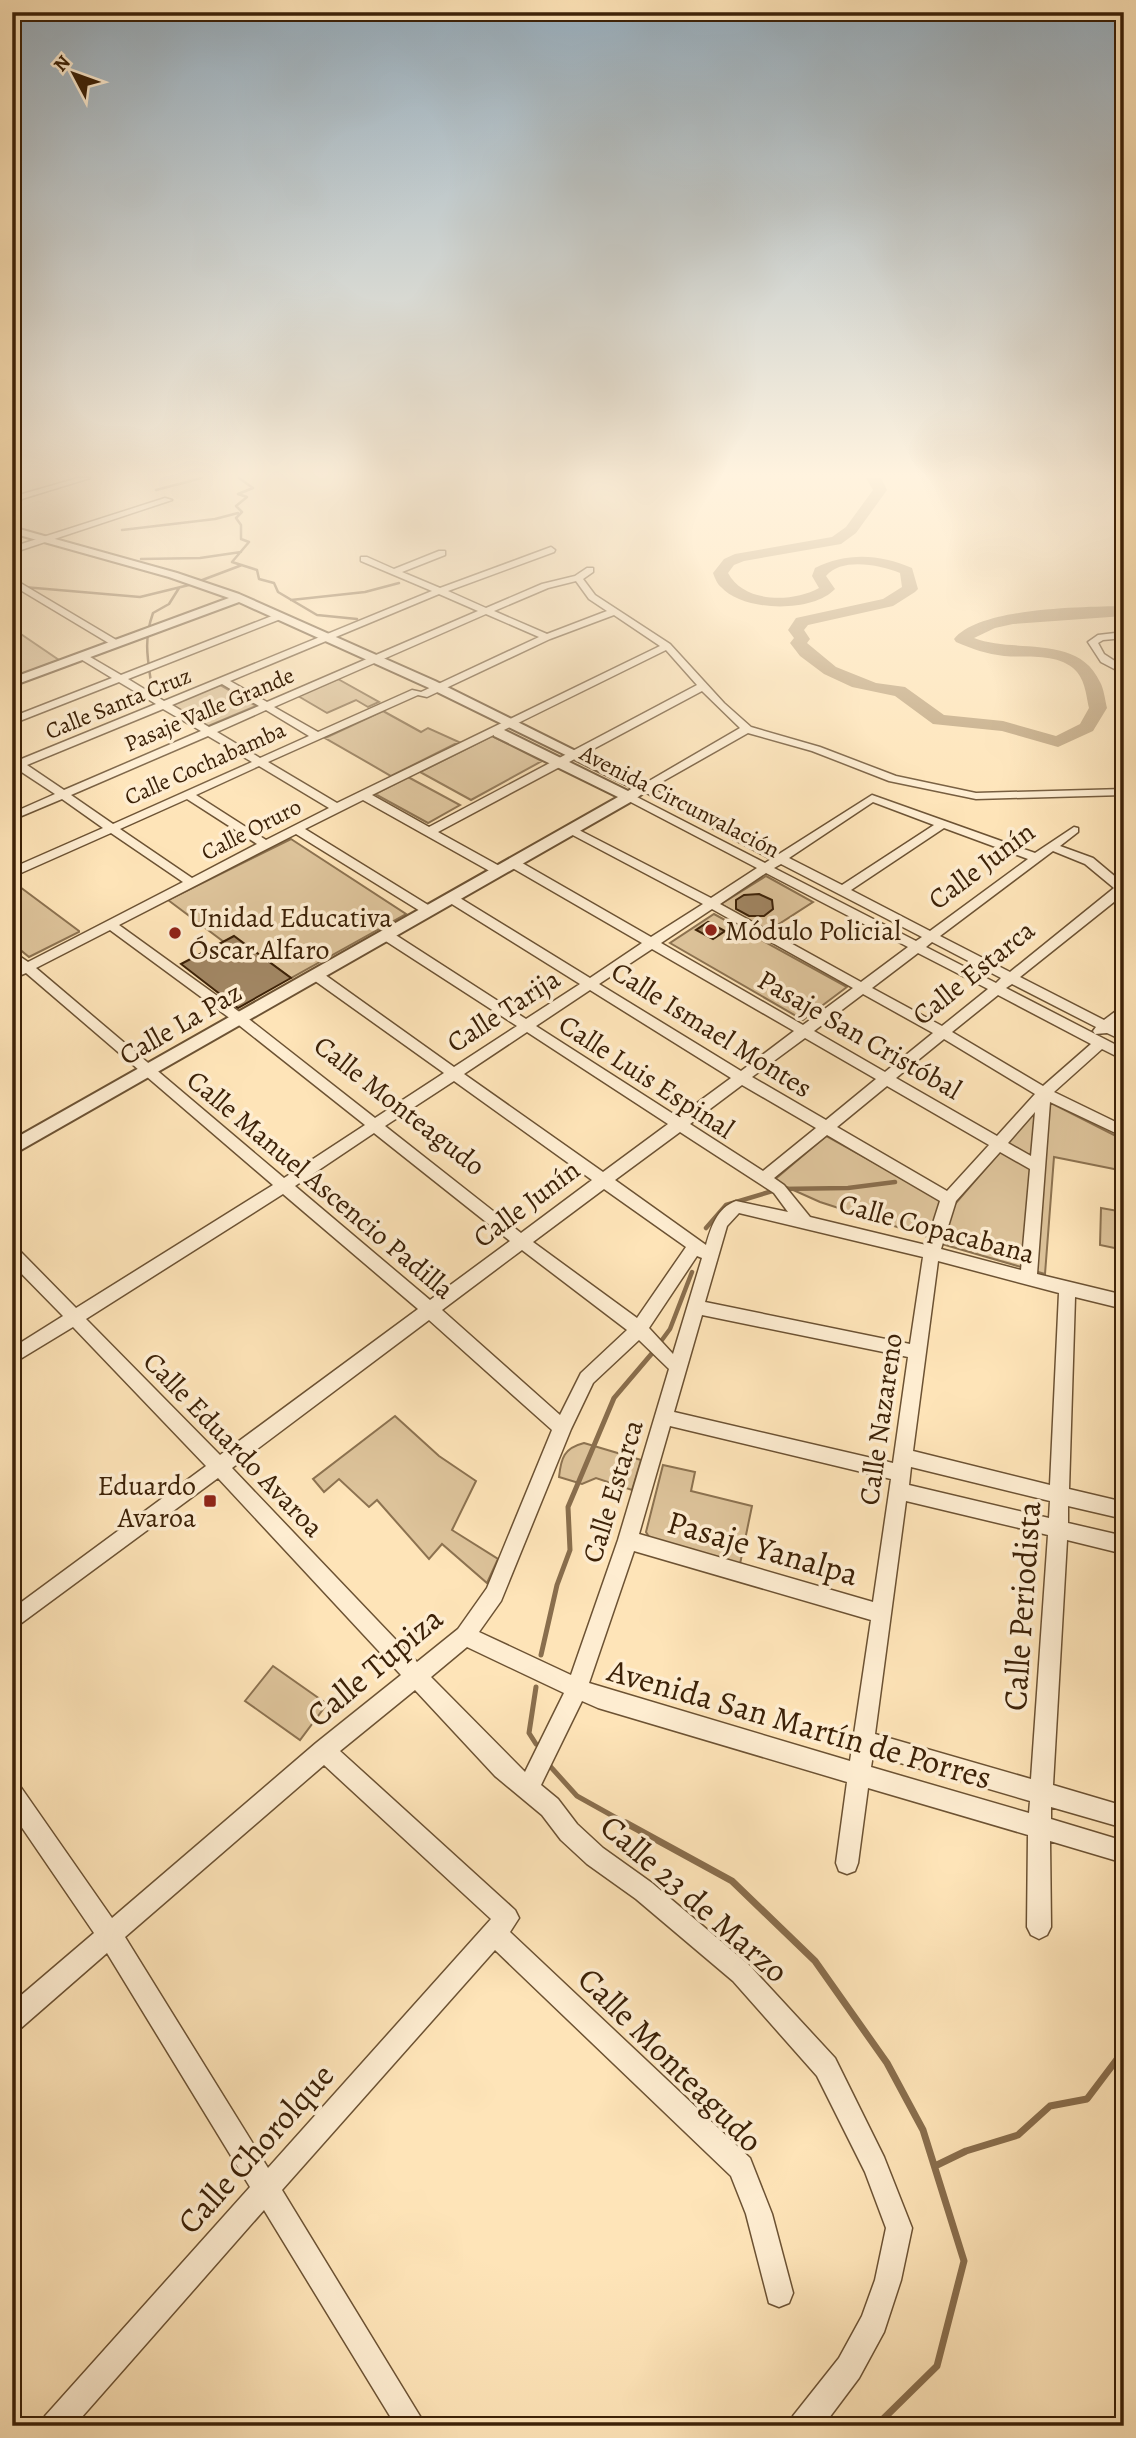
<svg xmlns="http://www.w3.org/2000/svg" width="1136" height="2438" viewBox="0 0 1136 2438" font-family="Alegreya,serif">
<style>
.green{fill:#ddc39a;stroke:#8c7250;stroke-width:2}
.lines{fill:none;stroke-linecap:round;stroke-linejoin:round}
.stream-far3{stroke:#896e4d;stroke-width:2.5}
.stream-far2{stroke:#896e4d;stroke-width:4.5}
.stream-far1{stroke:#896e4d;stroke-width:5}
.stream{stroke:#896e4d;stroke-width:7}
.river{fill:#bca27c;fill-rule:evenodd}
.building{fill:#a18663;stroke:#3c2107;stroke-width:2}
.minor-casing{stroke:#6c5233;stroke-width:3}
.tertiary-casing{stroke:#6c5233;stroke-width:4}
.minor{fill:#feedd1;fill-rule:evenodd}
.tertiary{fill:#feedd1;fill-rule:evenodd}
.poi-dot{fill:#8f2418;stroke:#feedd1;stroke-width:2.5}
.labels{text-anchor:middle;stroke-width:7;stroke-linejoin:round;paint-order:stroke}
.far-street-label{font-size:23px;fill:#3c2107;stroke:#feedd1}
.street-label{font-size:28px;fill:#3c2107;stroke:#feedd1}
.poi-label{font-size:28px;fill:#3c2107;stroke:#feedd1;text-anchor:start}
.near-street-label{font-size:33px;fill:#3c2107;stroke:#feedd1}
</style>
<rect width="100%" height="100%" fill="#fee4b8"/>
<filter id="stains"><feTurbulence type="fractalNoise" baseFrequency=".00286" numOctaves="4"/><feColorMatrix values="0 0 0 0 .2 0 0 0 0 .09 0 0 0 0 .02 0 0 0 .5 -.17"/></filter>
<radialGradient id="worn" r=".72"><stop offset=".6" stop-color="#630" stop-opacity="0"/><stop offset="1" stop-color="#630" stop-opacity=".3"/></radialGradient>
<!-- green -->
<path class="green" d="M 12,628 L 59,660 L 12,678 Z
M 338,679 L 379,702 L 368,707 L 356,700 L 327,713 L 298,696 Z
M 220,685 L 256,706 L 206,727 L 170,705 Z
M 383,711 L 421,732 L 428,728 L 459,742 L 391,776 L 325,738 Z
M 492,736 L 542,761 L 471,800 L 420,772 Z
M 408,777 L 460,805 L 428,823 L 375,794 Z
M 291,839 L 406,914 L 291,978 L 234,936 L 224,942 L 168,900 Z
M 766,876 L 813,902 L 768,931 L 721,904 Z
M 12,881 L 79,931 L 79,932 L 29,957 L 12,943 Z
M 714,914 L 847,987 L 803,1020 L 670,943 Z
M 1051,1103 L 1124,1140 L 1124,1171 L 1054,1157 L 1045,1274 L 942,1244 L 955,1204 L 1036,1110 Z
M 826,1136 L 941,1200 L 931,1238 L 820,1202 L 773,1181 Z
M 1101,1208 L 1124,1212 L 1124,1250 L 1100,1245 Z
M 395,1416 L 439,1456 L 476,1481 L 452,1530 L 498,1559 L 487,1583 L 442,1544 L 429,1559 L 377,1500 L 369,1507 L 339,1479 L 324,1492 L 313,1479 Z
M 584,1443 L 641,1460 L 632,1490 L 596,1478 L 582,1484 L 559,1477 C 561,1458 564,1448 584,1443 Z
M 663,1465 L 695,1472 L 691,1491 L 752,1506 L 740,1564 L 652,1542 L 646,1532 Z
M 273,1666 L 327,1704 L 300,1740 L 245,1701 Z"/>
<g class="lines">
<!-- stream-far3 -->
<path class="stream-far3" d="M 239,478 L 253,488 L 238,494 L 247,497 L 236,506 L 242,512 L 236,518 L 241,525 L 241,539 L 249,542 L 232,562 L 257,570 L 259,579 L 274,583 L 278,592 L 317,615 L 357,619
M 156,490 L 202,478
M 122,530 L 215,519 L 238,513
M 141,559 L 200,558 L 241,552
M 197,582 L 242,565
M 12,586 L 140,597 L 189,585
M 291,600 L 365,592 L 399,583
M 152,689 C 148,660 143,641 153,613 L 169,604 L 179,588"/>
<!-- stream-far2 -->
<path class="stream-far2" d="M 706,1228 L 726,1205 L 779,1189 L 848,1188 L 895,1182
M 659,1344 L 670,1329 L 692,1272"/>
<!-- stream-far1 -->
<path class="stream-far1" d="M 541,1655 L 557,1585 L 570,1550 L 568,1507 L 614,1398 L 654,1351
M 536,1687 L 529,1733 L 536,1744
M 549,1765 L 577,1796 L 629,1825"/>
<!-- stream -->
<path class="stream" d="M 626,1823 L 732,1881 L 815,1961 L 887,2063 L 923,2130 L 964,2261 L 937,2366 L 876,2426
M 935,2166 L 966,2151 L 1018,2135 L 1050,2106 L 1087,2099 L 1124,2050"/>
<!-- river -->
<path class="river" d="M 866,478 L 881,478 L 887,490 L 856,533 L 841,544 L 744,561 L 734,565 L 728,573 C 744,603 792,603 819,588 L 812,576 L 815,568 C 847,552 880,554 912,568 L 918,589 L 915,592 L 893,606 L 808,625 L 804,630 L 810,639 L 807,643 L 836,667 L 876,683 L 905,687 L 944,715 L 1003,721 L 1056,736 L 1080,724 L 1089,708 C 1086,694 1085,678 1073,668 C 1054,653 1026,658 1004,656 C 987,654 972,649 956,642 L 954,639 C 980,607 1084,607 1124,606 L 1124,616 L 1013,624 L 995,628 L 974,638 C 1014,654 1078,633 1100,682 C 1104,689 1105,700 1107,708 L 1093,731 L 1058,747 L 1002,731 L 933,724 L 895,696 L 852,687 L 824,674 L 800,656 L 790,643 L 794,638 L 788,630 L 796,618 L 883,599 L 902,587 L 900,573 C 880,565 842,557 826,576 L 835,589 C 813,613 743,612 721,587 C 717,584 715,578 713,573 L 724,559 L 735,554 L 832,537 L 846,527 L 873,490 Z"/>
</g>
<!-- building -->
<path class="building" d="M 759,894 L 772,900 L 773,909 L 764,916 L 749,916 L 736,909 L 736,900 L 744,895 Z
M 708,922 L 725,931 L 713,939 L 696,930 Z
M 234,936 L 291,978 L 238,1008 L 181,964 Z"/>
<g class="lines">
<!-- minor casing -->
<g class="minor-casing">
<path id="minor" d="M 78,478 L 90,478 L 12,502 L 12,497 Z
M 165,498 L 172,500 L 12,553 L 12,547 Z
M 551,547 L 555,550 L 554,552 L 448,591 L 486,608 L 542,584 L 575,576 L 587,568 L 593,568 L 593,572 L 583,579 L 595,595 L 670,644 L 724,703 L 751,727 L 820,747 L 896,776 L 976,793 L 1124,789 L 1124,795 L 976,799 L 889,781 L 812,751 L 748,733 L 651,788 L 779,854 L 872,795 L 1035,853 L 1074,827 L 1078,828 L 1078,832 L 1060,846 L 1093,858 L 1124,884 L 1124,894 L 1020,977 L 1104,1020 L 1124,1005 L 1124,1017 L 1114,1025 L 1124,1030 L 1124,1041 L 1107,1033 L 1095,1034 L 1124,1049 L 1124,1060 L 1102,1049 L 1054,1092 L 1124,1126 L 1124,1137 L 1050,1102 L 1037,1274 L 1124,1295 L 1124,1309 L 1075,1297 L 1069,1489 L 1124,1502 L 1124,1519 L 1068,1506 L 1068,1523 L 1124,1536 L 1124,1554 L 1067,1540 L 1053,1785 L 1124,1806 L 1124,1828 L 1051,1807 L 1051,1819 L 1124,1841 L 1124,1863 L 1050,1841 L 1051,1927 L 1047,1935 L 1039,1939 L 1031,1935 L 1027,1927 L 1028,1835 L 868,1788 L 858,1863 L 855,1871 L 847,1874 L 839,1871 L 836,1863 L 847,1782 L 598,1708 L 582,1701 L 541,1785 L 558,1799 L 577,1824 L 603,1848 L 652,1883 L 749,1965 L 835,2058 L 884,2157 L 912,2228 L 901,2280 L 884,2332 L 859,2378 L 823,2426 L 789,2426 L 793,2416 L 839,2358 L 862,2316 L 875,2280 L 886,2228 L 865,2172 L 817,2076 L 733,1981 L 636,1899 L 587,1864 L 561,1840 L 542,1815 L 495,1776 L 415,1690 L 340,1751 L 515,1910 L 519,1918 L 510,1932 L 750,2158 L 772,2214 L 793,2293 L 789,2303 L 779,2307 L 769,2303 L 746,2214 L 731,2176 L 495,1950 L 282,2190 L 426,2426 L 396,2426 L 264,2210 L 74,2426 L 41,2426 L 45,2416 L 250,2187 L 107,1953 L 21,2028 L 12,2031 L 12,2003 L 94,1933 L 12,1813 L 12,1783 L 20,1786 L 112,1918 L 316,1743 L 401,1675 L 218,1478 L 12,1630 L 12,1609 L 206,1466 L 73,1327 L 12,1364 L 12,1348 L 63,1316 L 12,1264 L 12,1247 L 18,1249 L 76,1308 L 273,1185 L 26,973 L 12,979 L 12,970 L 18,967 L 12,962 L 12,951 L 28,962 L 183,882 L 111,833 L 12,877 L 12,868 L 103,828 L 62,799 L 12,820 L 12,813 L 55,794 L 17,769 L 12,770 L 12,757 L 19,760 L 156,704 L 119,682 L 12,724 L 12,717 L 112,678 L 79,658 L 79,654 L 85,654 L 121,675 L 277,614 L 283,614 L 283,618 L 128,679 L 164,701 L 432,591 L 361,561 L 361,557 L 367,557 L 394,569 L 439,551 L 445,551 L 445,555 L 402,572 L 440,588 ZM 576,581 L 589,599 L 607,611 L 547,634 L 494,611 L 548,588 ZM 439,594 L 478,611 L 267,702 L 230,681 ZM 486,614 L 539,637 L 421,692 L 412,690 L 318,732 L 274,707 ZM 614,615 L 660,646 L 337,803 L 268,762 L 418,695 L 427,697 L 550,639 ZM 666,650 L 697,685 L 429,827 L 372,795 ZM 222,684 L 259,706 L 209,727 L 172,705 ZM 702,691 L 740,728 L 637,788 L 771,859 L 765,863 L 633,795 L 625,795 L 625,799 L 757,868 L 711,898 L 575,828 L 567,828 L 567,832 L 703,904 L 651,937 L 517,860 L 509,860 L 509,866 L 642,943 L 590,978 L 455,895 L 447,895 L 447,901 L 580,984 L 526,1019 L 391,932 L 381,932 L 381,938 L 517,1026 L 454,1067 L 321,972 L 311,972 L 311,978 L 444,1073 L 375,1118 L 245,1016 L 119,925 L 296,834 L 425,914 L 433,914 L 433,908 L 305,829 L 363,800 L 495,874 L 503,874 L 503,868 L 438,832 ZM 163,709 L 201,731 L 64,790 L 27,765 ZM 266,710 L 309,736 L 260,758 L 217,732 ZM 208,736 L 252,762 L 113,824 L 71,795 ZM 259,766 L 329,808 L 266,840 L 196,795 ZM 187,799 L 257,844 L 192,878 L 120,829 ZM 873,802 L 934,825 L 842,885 L 789,858 ZM 944,828 L 1028,859 L 930,931 L 851,890 ZM 1053,851 L 1085,864 L 1114,888 L 1010,972 L 940,936 ZM 781,864 L 922,937 L 916,941 L 774,868 ZM 766,873 L 908,947 L 861,982 L 720,904 ZM 712,909 L 853,988 L 803,1025 L 661,943 ZM 110,930 L 235,1022 L 365,1125 L 284,1178 L 36,968 ZM 932,942 L 1001,978 L 996,983 L 926,947 ZM 652,949 L 794,1031 L 741,1071 L 599,984 ZM 918,953 L 988,989 L 942,1026 L 872,988 ZM 1012,984 L 1096,1027 L 1093,1031 L 1095,1034 L 1006,988 ZM 590,990 L 731,1078 L 678,1117 L 536,1026 ZM 863,994 L 933,1033 L 885,1072 L 814,1031 ZM 998,995 L 1091,1044 L 1043,1086 L 952,1032 ZM 527,1032 L 668,1124 L 603,1172 L 464,1074 ZM 805,1038 L 876,1079 L 826,1120 L 752,1077 ZM 944,1039 L 1035,1094 L 997,1136 L 896,1078 ZM 454,1081 L 592,1180 L 521,1233 L 385,1126 ZM 742,1085 L 816,1128 L 763,1171 L 690,1124 ZM 887,1086 L 989,1145 L 947,1191 L 837,1127 ZM 1035,1112 L 1031,1156 L 1008,1143 ZM 680,1132 L 774,1193 L 788,1212 L 736,1201 C 717,1208 711,1227 706,1245 L 615,1180 ZM 374,1133 L 510,1241 L 430,1300 L 295,1186 ZM 827,1135 L 940,1201 L 926,1245 L 810,1217 L 784,1185 L 774,1178 ZM 1000,1152 L 1030,1169 L 1021,1270 L 941,1249 L 956,1201 ZM 604,1189 L 686,1247 L 637,1318 L 533,1242 ZM 283,1194 L 418,1309 L 220,1455 L 86,1319 ZM 739,1213 L 923,1257 L 910,1344 L 705,1302 L 727,1226 ZM 522,1250 L 627,1330 L 581,1373 L 560,1415 L 442,1310 ZM 697,1256 L 702,1258 L 673,1354 L 649,1328 ZM 938,1261 L 1059,1293 L 1050,1485 L 913,1451 ZM 702,1315 L 908,1357 L 893,1463 L 674,1412 ZM 429,1320 L 552,1430 L 487,1588 L 458,1629 L 417,1662 L 232,1468 ZM 639,1340 L 669,1369 L 618,1540 L 571,1675 L 479,1632 L 501,1601 L 571,1429 L 593,1383 ZM 670,1426 L 891,1479 L 873,1602 L 639,1534 ZM 911,1467 L 1050,1501 L 1049,1518 L 909,1485 ZM 906,1501 L 1048,1535 L 1031,1779 L 875,1734 ZM 634,1551 L 871,1620 L 850,1761 L 589,1683 ZM 467,1647 L 564,1693 L 525,1772 L 431,1677 ZM 873,1755 L 1030,1801 L 1029,1813 L 871,1767 ZM 324,1765 L 491,1919 L 268,2168 L 125,1937 Z
M 12,578 L 118,641 L 120,643 L 112,645 L 12,585 Z
M 1124,632 L 1124,638 L 1103,640 L 1098,643 L 1104,654 L 1124,667 L 1124,674 L 1101,662 L 1088,642 L 1098,635 Z"/>
</g>
<!-- tertiary casing -->
<g class="tertiary-casing">
<path id="tertiary" d="M 12,527 L 177,573 L 239,594 L 435,681 L 650,788 L 634,800 L 12,1155 L 12,1140 L 618,797 L 494,736 L 494,730 L 504,730 L 628,791 L 633,788 L 427,687 L 239,602 L 12,686 L 12,678 L 229,598 L 169,577 L 12,533 Z"/>
</g>
<!-- minor -->
<use href="#minor" class="minor"/>
<!-- tertiary -->
<use href="#tertiary" class="tertiary"/>
</g>
<!-- sky -->
<linearGradient id="sky" x2="0" y2="1"><stop stop-color="#96adbd"/><stop offset="0.58" stop-color="#fff3df"/><stop offset="1" stop-color="#fff3df" stop-opacity="0"/></linearGradient>
<rect width="1136" height="819" fill="url(#sky)"/>
<!-- markers -->
<g class="poi-dot">
<circle cx="711" cy="930" r="7"/>
<circle cx="175" cy="933" r="7"/>
<rect x="203" y="1494" width="14" height="14" rx="3.5"/>
</g>
<g class="labels">
<!-- far-street labels -->
<g class="far-street-label">
<text transform="translate(118 703) rotate(-22)" y="8">Calle Santa Cruz</text>
<text transform="translate(209 709) rotate(-23)" y="8">Pasaje Valle Grande</text>
<text transform="translate(205 763) rotate(-24)" y="8">Calle Cochabamba</text>
<text transform="translate(680 801) rotate(27)" y="8">Avenida Circunvalación</text>
<text transform="translate(251 829) rotate(-27)" y="8">Calle Oruro</text>
</g>
<!-- street labels -->
<g class="street-label">
<text transform="translate(981 865) rotate(-37)" y="10">Calle Junín</text>
<text transform="translate(973 972) rotate(-39)" y="10">Calle Estarca</text>
<text transform="translate(503 1010) rotate(-33)" y="10">Calle Tarija</text>
<text transform="translate(180 1023) rotate(-30)" y="10">Calle La Paz</text>
<text transform="translate(712 1029) rotate(32)" y="10">Calle Ismael Montes</text>
<text transform="translate(860 1034) rotate(30)" y="10">Pasaje San Cristóbal</text>
<text transform="translate(647 1076) rotate(33)" y="10">Calle Luis Espinal</text>
<text transform="translate(400 1105) rotate(38)" y="10">Calle Monteagudo</text>
<text transform="translate(321 1184) rotate(40)" y="10">Calle Manuel Ascencio Padilla</text>
<text transform="translate(526 1203) rotate(-37)" y="10">Calle Junín</text>
<text transform="translate(937 1228) rotate(15)" y="10">Calle Copacabana</text>
<text transform="translate(880 1419) rotate(-82)" y="10">Calle Nazareno</text>
<text transform="translate(234 1444) rotate(46)" y="10">Calle Eduardo Avaroa</text>
<text transform="translate(612 1491) rotate(-73)" y="10">Calle Estarca</text>
</g>
<!-- poi labels -->
<g class="poi-label">
<text x="189" y="927">Unidad Educativa<tspan x="189" dy="32">Óscar Alfaro</tspan></text>
<text x="725" y="940">Módulo Policial</text>
<text x="196" y="1495" text-anchor="end">Eduardo<tspan x="196" dy="32">Avaroa</tspan></text>
</g>
<!-- near-street labels -->
<g class="near-street-label">
<text transform="translate(763 1547) rotate(16)" y="12">Pasaje Yanalpa</text>
<text transform="translate(1021 1606) rotate(-86)" y="12">Calle Periodista</text>
<text transform="translate(374 1666) rotate(-40)" y="12">Calle Tupiza</text>
<text transform="translate(800 1723) rotate(16)" y="12">Avenida San Martín de Porres</text>
<text transform="translate(695 1898) rotate(41)" y="12">Calle 23 de Marzo</text>
<text transform="translate(671 2059) rotate(45)" y="12">Calle Monteagudo</text>
<text transform="translate(255 2148) rotate(-48)" y="12">Calle Chorolque</text>
</g>
</g>
<!-- margin -->
<rect width="1136" height="2438" fill="none" stroke="#fee4b8" stroke-width="42"/>
<rect x="14" y="14" width="1108" height="2410" fill="none" stroke="#3c2107" stroke-width="3.5"/>
<rect x="21" y="21" width="1094" height="2396" fill="none" stroke="#3c2107" stroke-width="2"/>
<!-- north arrow -->
<g transform="translate(74 74) rotate(311)" stroke="#feedd1" stroke-width="5" paint-order="stroke">
<path d="M0-5L12 26L0 18L-12 26Z" fill="#3c2107"/>
<text y="-10" font-size="19" font-weight="bold" text-anchor="middle" fill="#3c2107">N</text>
</g>
<rect width="100%" height="100%" filter="url(#stains)"/>
<rect width="100%" height="100%" fill="url(#worn)"/>
</svg>
